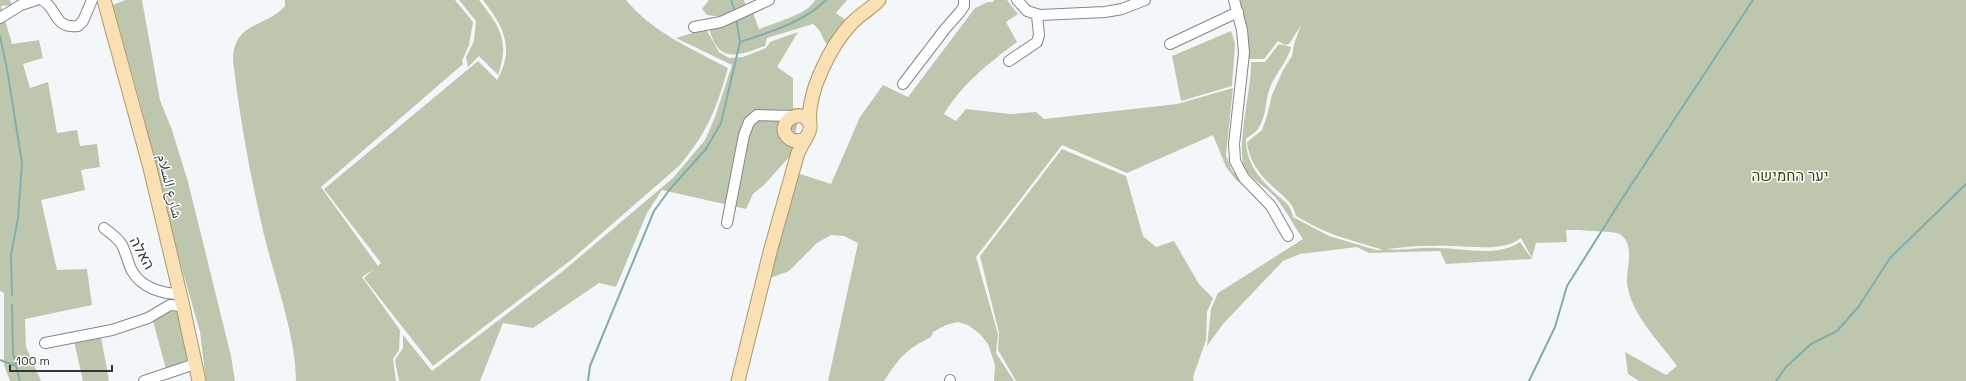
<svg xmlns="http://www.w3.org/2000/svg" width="1966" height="381" viewBox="0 0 1966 381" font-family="'Space Grotesk','Noto Naskh Arabic',Heebo,sans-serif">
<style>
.green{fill:#bdc7ad}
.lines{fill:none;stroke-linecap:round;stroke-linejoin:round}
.stream{stroke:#81adad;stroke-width:2}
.minor-casing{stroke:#85878a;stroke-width:12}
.major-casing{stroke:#b29667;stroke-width:15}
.minor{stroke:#fff;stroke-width:10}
.major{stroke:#fae0b5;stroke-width:13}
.labels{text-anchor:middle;stroke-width:3;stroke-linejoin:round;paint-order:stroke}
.park-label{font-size:15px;fill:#364511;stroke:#fff}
.street-label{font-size:15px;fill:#323334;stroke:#fff}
</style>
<rect width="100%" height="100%" fill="#f4f7fa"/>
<!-- green -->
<path class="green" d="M 0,0 L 10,0 L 12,5 L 1,6 L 12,44 L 39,40 L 43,58 L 23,64 L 30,88 L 48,82 L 57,133 L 77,130 L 80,146 L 97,144 L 100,167 L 81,170 L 85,190 L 41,200 L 57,270 L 87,269 L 92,305 L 25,319 L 26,347 L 41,381 L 10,381 L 4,365 L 4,293 L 0,291 Z
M 125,0 L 142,0 L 160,100 L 172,130 L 188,182 L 231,356 L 235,381 L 206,381 L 200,332 L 154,171 L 142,110 L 113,5 Z
M 285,0 L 455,0 L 473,22 L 469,45 L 462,61 L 463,64 L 321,187 L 378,266 L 381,263 L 324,189 L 478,61 L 497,80 C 515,48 504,27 483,0 L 626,0 C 652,32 692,49 728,68 C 716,110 708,131 680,165 L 571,260 L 433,366 L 364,278 L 374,269 L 362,277 L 400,330 L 399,350 L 393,359 L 396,381 L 296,381 C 296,338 276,282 265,239 C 251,180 240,121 233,61 C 233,21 266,28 285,6 Z
M 459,0 L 479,0 C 500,27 510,40 498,75 L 479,56 L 468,67 L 466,57 L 474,41 L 476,21 Z
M 709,0 L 744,0 L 746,6 L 723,17 L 707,15 L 702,9 Z
M 815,0 L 847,0 L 836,13 L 845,20 L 838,28 L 828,45 C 821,39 823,31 813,24 L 767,38 L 765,46 C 738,56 718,64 709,28 L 725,26 L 753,13 L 759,29 C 774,23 809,14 815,0 Z
M 994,0 L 1007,0 L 1018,14 L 1006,22 L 1017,42 C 989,63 962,84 944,114 L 956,121 L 966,109 L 1010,114 L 1036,112 L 1044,119 L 1177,104 L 1233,88 L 1226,155 L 1232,171 L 1259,196 L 1236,180 L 1226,167 L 1213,135 L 1127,173 L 1062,145 L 976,257 L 998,334 L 996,353 L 1014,381 L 994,381 L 995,365 L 988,344 L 980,334 L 968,325 L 958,322 L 946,325 L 933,332 L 931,337 C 904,351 901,356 884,381 L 828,381 L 858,243 L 844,236 L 831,235 L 817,243 L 789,271 L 768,279 L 797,173 L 831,184 L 860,117 L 883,85 L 908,97 L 975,8 L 988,2 L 993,2 Z
M 1239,0 L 1966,0 L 1966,381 L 1639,381 L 1628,374 L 1625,352 L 1666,375 L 1677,366 C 1659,341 1631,315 1627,283 C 1626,267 1636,246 1620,234 C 1614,231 1575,230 1566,230 L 1567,242 L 1536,243 L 1532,258 L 1521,238 C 1503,252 1473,246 1452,246 C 1431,245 1408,246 1387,249 C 1404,251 1421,247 1437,248 C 1465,248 1495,258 1520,242 L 1532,259 L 1446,264 L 1440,251 L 1369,253 L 1357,247 L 1300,254 L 1283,261 L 1223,324 L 1207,346 L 1211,309 L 1218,293 L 1303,239 C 1294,226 1286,210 1276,198 C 1267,187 1252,181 1245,168 C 1235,150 1252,87 1251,62 L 1265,62 L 1279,44 L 1291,47 C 1287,64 1272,76 1268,94 C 1265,105 1266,116 1259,127 C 1257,132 1250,135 1246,139 C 1246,164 1260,179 1277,195 C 1286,203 1291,205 1293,217 L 1329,236 L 1376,250 L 1383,250 L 1337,236 L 1316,227 L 1296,216 C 1293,201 1281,195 1271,185 C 1258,173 1249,160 1247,142 L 1262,130 L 1267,116 L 1272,95 L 1283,70 L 1292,56 L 1294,44 L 1301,25 L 1289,44 L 1285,45 L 1278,41 L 1264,59 L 1246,59 Z
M 706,29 L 719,52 L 729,58 L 743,57 L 766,48 L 770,42 L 798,32 L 777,67 L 793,78 L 793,107 L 798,121 L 791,155 L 764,185 L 753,194 L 746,209 L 662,190 L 647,213 L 616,287 L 599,283 L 533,328 L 503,323 L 480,381 L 399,381 L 395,360 L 403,348 L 403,335 L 432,371 L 563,271 L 673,178 L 705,140 L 715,117 L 732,65 L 676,38 Z
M 1231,31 L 1235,43 L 1232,86 L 1181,101 L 1172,56 Z
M 1062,149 L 1126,176 L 1143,236 L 1156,247 L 1174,241 L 1199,284 L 1213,298 L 1207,312 L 1206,340 L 1193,377 L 1194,381 L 1016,381 L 998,350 L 999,333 L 980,256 Z
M 175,310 L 179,313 L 188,360 L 166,369 L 153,321 L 168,311 Z
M 101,337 L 109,381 L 83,381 L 74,341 Z"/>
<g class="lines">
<!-- stream -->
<path class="stream" d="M 731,0 L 735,12
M 0,36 L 7,69 L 22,163 L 18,218 L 11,255 L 12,295
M 740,42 C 769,32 803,23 826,0
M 12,305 L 13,353 L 20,381
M 0,360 L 16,366
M 588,381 L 590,366 L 654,211 L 670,189 L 706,149 L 721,123 L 740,42 L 736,18
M 1529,381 L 1555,327 L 1567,286 L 1618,205 L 1753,0
M 1776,381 L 1786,367 L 1811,344 L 1837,331 L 1859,306 L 1890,258 L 1966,184"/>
<!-- minor casing -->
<g class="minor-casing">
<path id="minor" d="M 42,0 C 58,8 53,29 78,26 L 83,21 L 92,0
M 1017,0 L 1027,11 L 1040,15 L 1105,12 L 1122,9 L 1145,0
M 1234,0 L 1242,30 L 1244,53 L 1234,144 L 1235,161 L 1244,178 L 1271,206 L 1288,236
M 0,18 L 21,5 L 36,0
M 694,27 L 721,22 L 769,0
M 1170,44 L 1238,12
M 1009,61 L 1037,42 L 1039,35 L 1037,15
M 903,84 L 945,29 L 960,12 L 964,6 L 964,0
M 727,223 L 744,135 L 749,122 L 757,115 L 792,116
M 104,228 C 110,233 118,238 122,245 C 126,253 128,263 132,271 C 142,288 162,294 181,294
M 45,343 L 112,330 L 148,318 L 170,305 L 183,306
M 950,380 L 950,381
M 144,381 L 195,364"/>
</g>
<!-- major casing -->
<g class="major-casing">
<path id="major" d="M 104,0 L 150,168 L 182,302 L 199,381
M 810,124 C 806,94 831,45 851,24 C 860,14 871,9 879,0
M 738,381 L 770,252 L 797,156 C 799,147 812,132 810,125 C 803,103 771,125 790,139 C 795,142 800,141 805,139"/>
</g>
<!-- minor -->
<use href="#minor" class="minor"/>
<!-- major -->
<use href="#major" class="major"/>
</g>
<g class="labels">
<!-- park labels -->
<g class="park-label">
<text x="1790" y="181">יער החמישה</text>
</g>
<!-- street labels -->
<g class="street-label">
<text transform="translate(170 186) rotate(76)" y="5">شارع السلام</text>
<text transform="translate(142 253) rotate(61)" y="5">האלה</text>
</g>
</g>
<!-- scale -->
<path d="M10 365v6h102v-6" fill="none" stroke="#323334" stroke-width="2"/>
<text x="16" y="365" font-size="12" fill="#323334" stroke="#ffffff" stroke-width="3" paint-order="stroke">100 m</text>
</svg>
